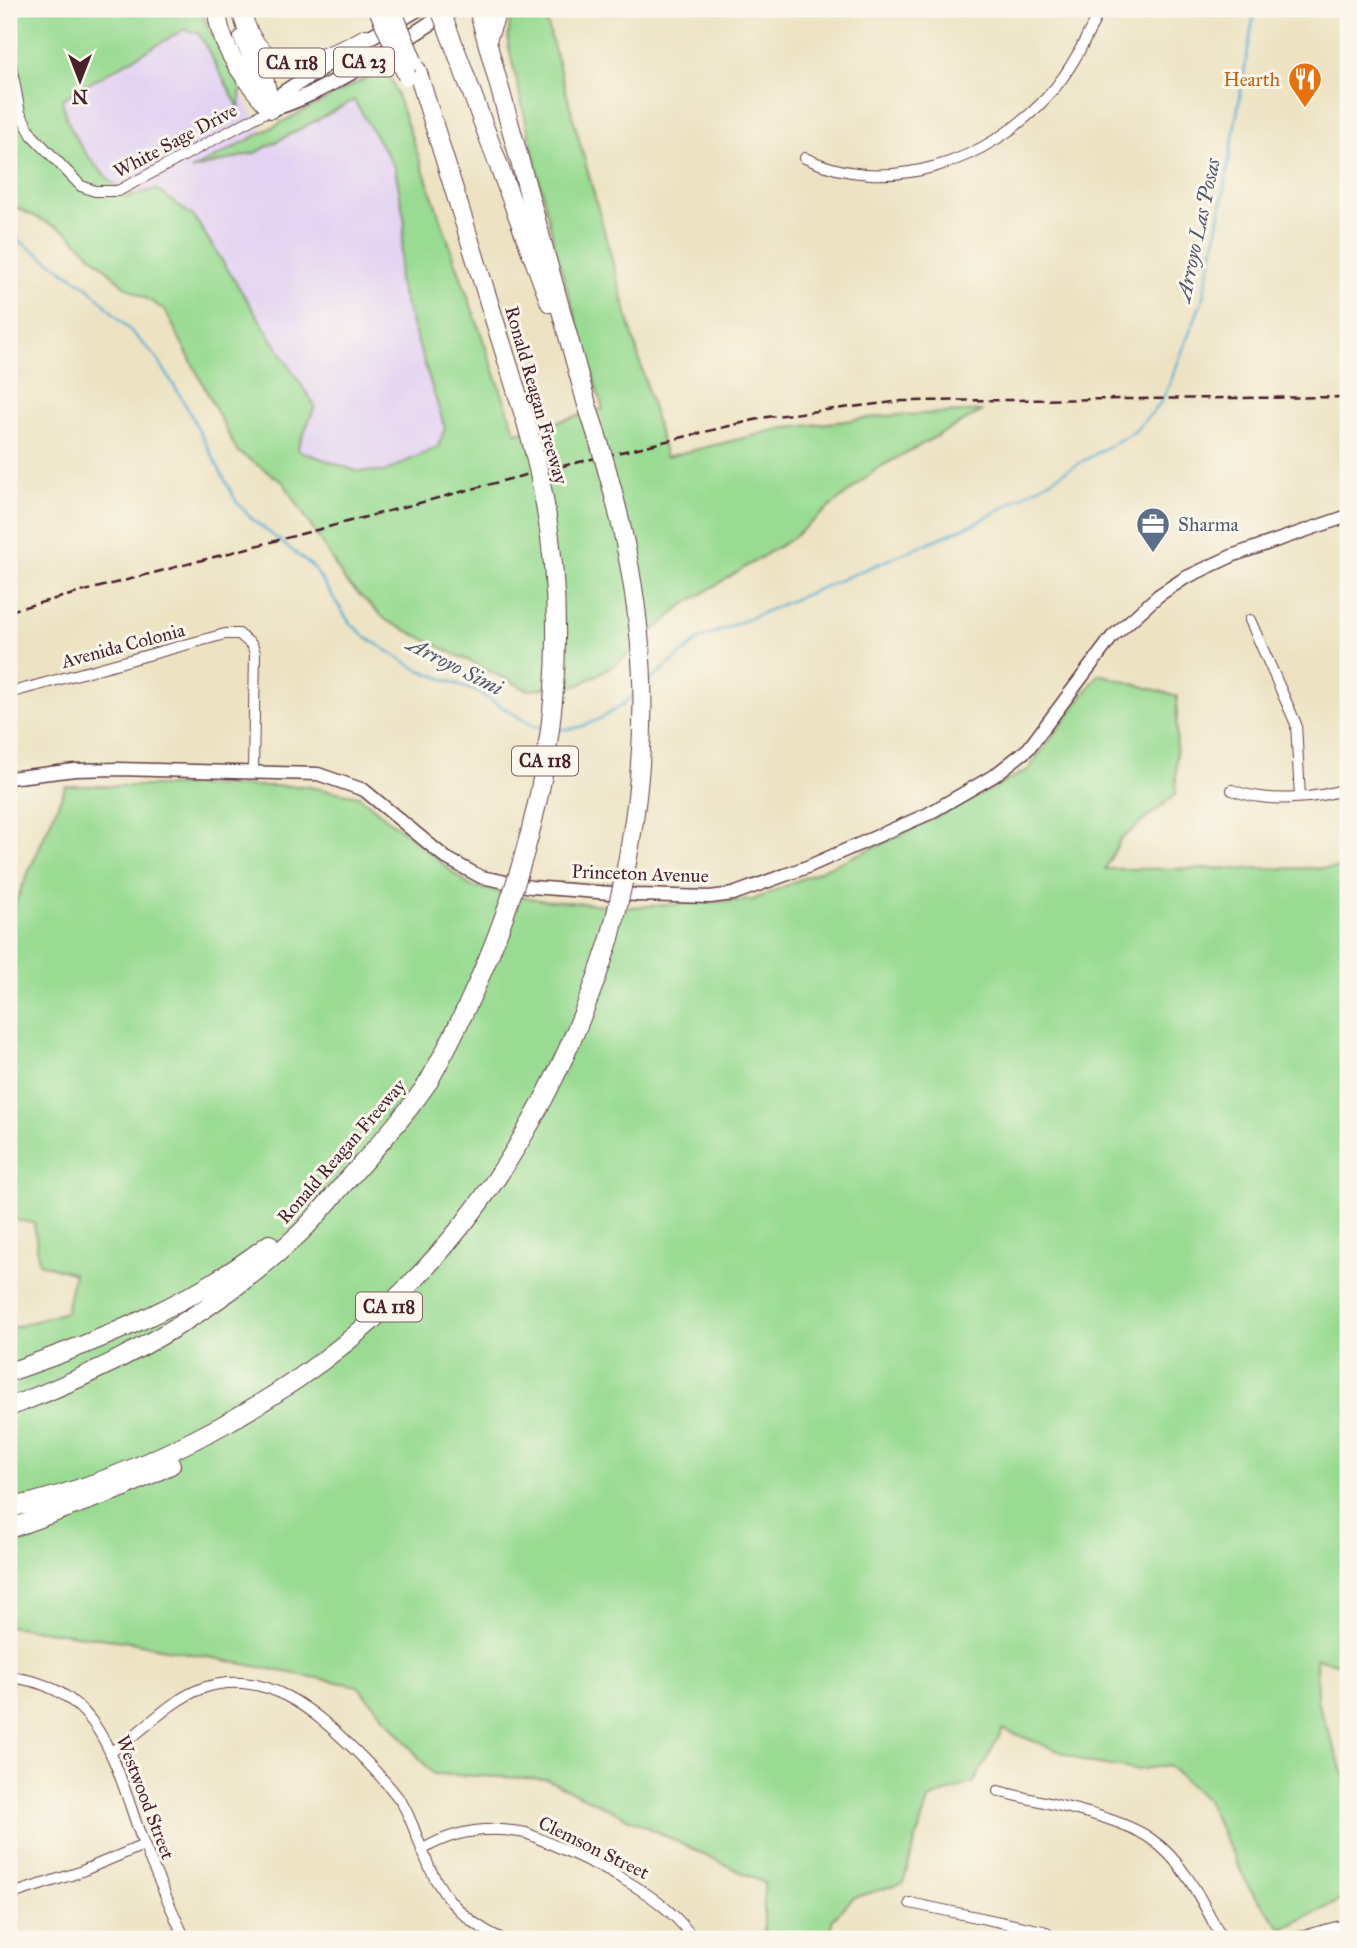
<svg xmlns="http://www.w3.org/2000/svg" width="1357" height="1948" viewBox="0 0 1357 1948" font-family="'IM FELL Great Primer',serif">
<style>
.built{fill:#e3d3f2}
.green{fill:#99db92;stroke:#727d5e;stroke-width:2}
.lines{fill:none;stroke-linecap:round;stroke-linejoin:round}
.stream{stroke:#56aed3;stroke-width:2.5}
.minor-casing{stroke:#623c42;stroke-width:12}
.tertiary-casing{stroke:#623c42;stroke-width:15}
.primary-casing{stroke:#623c42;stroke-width:17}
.motorway-casing{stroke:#623c42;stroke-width:20}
.minor{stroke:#fff;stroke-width:10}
.tertiary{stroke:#fff;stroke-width:12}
.primary{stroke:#fff;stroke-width:14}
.motorway{stroke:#fff;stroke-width:18}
.rail{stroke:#4a1f2b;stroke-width:2.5;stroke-dasharray:10 5;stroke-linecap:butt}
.motorway-bridge-casing{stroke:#623c42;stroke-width:20;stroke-linecap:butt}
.motorway-bridge{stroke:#fff;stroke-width:18}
.labels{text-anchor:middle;stroke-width:6;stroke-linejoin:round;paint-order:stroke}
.shield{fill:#fbf7ec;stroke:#7f6065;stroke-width:2}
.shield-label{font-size:18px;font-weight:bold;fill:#4a1f2b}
.food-label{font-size:19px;fill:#c56008;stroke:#fbf7ec;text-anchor:end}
.street-label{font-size:19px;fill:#4a1f2b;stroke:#fbf7ec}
.service-label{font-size:19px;fill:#4e5e75;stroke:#fbf7ec;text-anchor:start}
.water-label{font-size:21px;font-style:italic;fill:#4f586e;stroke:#fbf7ec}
</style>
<rect width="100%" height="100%" fill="#fbf7ec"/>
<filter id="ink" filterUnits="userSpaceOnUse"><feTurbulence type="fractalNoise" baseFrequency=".0143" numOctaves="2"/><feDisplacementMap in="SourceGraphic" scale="14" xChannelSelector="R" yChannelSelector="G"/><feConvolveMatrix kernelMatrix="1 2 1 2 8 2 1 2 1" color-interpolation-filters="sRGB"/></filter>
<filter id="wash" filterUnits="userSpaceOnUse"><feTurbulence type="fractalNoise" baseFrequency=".00686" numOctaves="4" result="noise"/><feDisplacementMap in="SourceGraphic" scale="28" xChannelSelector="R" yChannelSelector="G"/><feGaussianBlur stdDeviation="1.57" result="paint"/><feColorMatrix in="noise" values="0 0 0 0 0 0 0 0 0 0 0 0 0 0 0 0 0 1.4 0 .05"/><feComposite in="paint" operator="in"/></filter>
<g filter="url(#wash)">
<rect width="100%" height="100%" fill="#ede3c3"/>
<!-- built -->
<path class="built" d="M 198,18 L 267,139 L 362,90 L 403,170 L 459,458 L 383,481 L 297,454 L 309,409 L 158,199 L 101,182 L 55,101 Z"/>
<!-- green -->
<path class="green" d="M 9,9 L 205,9 L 203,17 L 241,88 L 239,108 L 199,34 L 185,29 L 62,99 C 68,140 98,170 127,197 L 156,189 L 194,217 L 315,406 L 297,450 L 356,471 L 384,472 L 438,447 L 445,428 L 398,280 L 405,222 L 395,168 L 354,100 L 257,152 L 191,170 L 387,67 L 516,433 L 603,409 L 556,252 L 508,43 L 510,18 L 523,11 L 545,15 L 666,457 L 780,429 L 885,416 L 983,411 L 878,468 L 791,539 L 682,606 L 619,662 L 579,685 L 528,690 L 387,621 L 346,582 L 284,483 L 237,451 L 165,310 L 123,285 L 67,232 L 9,204 Z
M 1099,674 L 1177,696 L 1176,794 L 1120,840 L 1105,869 L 1348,868 L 1348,1666 L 1316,1658 L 1317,1701 L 1348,1785 L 1348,1897 L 1282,1929 L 1249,1888 L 1206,1800 L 1168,1765 L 1136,1770 L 1086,1762 L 1003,1729 L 974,1782 L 928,1800 L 903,1883 L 853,1898 L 832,1920 L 832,1939 L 764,1939 L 764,1883 L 546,1779 L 433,1774 L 358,1686 L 130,1642 L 9,1626 L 9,1329 L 66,1312 L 74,1274 L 39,1263 L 34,1223 L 9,1219 L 9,917 L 66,786 L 303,786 L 359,796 L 470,886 L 540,900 L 631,907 L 753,900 L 891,840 L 1028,770 Z"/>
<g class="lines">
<!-- stream -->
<path class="stream" d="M 9,234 L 88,287 L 157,358 L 184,402 L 236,501 L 252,519 L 313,567 L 350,623 L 367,638 L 417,669 L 478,692 L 533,726 L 542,727
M 649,681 L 700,639 L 980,521 L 1135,431 L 1159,405 L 1168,388 L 1202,301 L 1215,242 L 1255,9
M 556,729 C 585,732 612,713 634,695"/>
</g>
</g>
<g filter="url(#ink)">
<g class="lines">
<!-- minor casing -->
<g class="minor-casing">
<path id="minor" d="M 9,54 L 20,113 L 32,135 L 81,186 L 95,191 L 118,191 L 271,109
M 805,158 C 889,197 988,162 1048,96 C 1071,71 1086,39 1100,9
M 1250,620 L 1296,724 L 1300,797
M 9,693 L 225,634 L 239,634 L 252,645 L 255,653 L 253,772
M 1232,790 C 1265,803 1315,800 1348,788
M 9,1677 C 105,1686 116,1771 144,1845 C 157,1877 171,1908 185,1939
M 112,1751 C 144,1732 167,1701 203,1688 C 265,1667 315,1711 356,1751 C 372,1767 389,1784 402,1803 C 411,1818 416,1835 423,1852 C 438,1893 461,1920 502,1939
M 998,1791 C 1042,1803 1115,1814 1151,1839 C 1184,1861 1204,1905 1222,1939
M 422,1850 C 454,1830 489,1826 526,1833 C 579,1856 663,1890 693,1939
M 9,1895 L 77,1873 L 144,1845
M 910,1903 L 1043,1931 L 1056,1939
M 1290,1939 L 1348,1924"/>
</g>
<!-- tertiary casing -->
<g class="tertiary-casing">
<path id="tertiary" d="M 9,778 L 75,770 L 118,769 L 318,774 L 364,790 L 446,858 L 481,877 L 531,887 L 637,895 L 710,897 L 733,894 L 807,867 L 928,814 L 995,775 L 1028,749 L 1112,637 L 1159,595 L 1185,578 L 1234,555 L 1348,516"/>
</g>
<!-- primary casing -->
<g class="primary-casing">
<path id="primary" d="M 358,44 L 418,9
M 271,109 C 326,94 403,40 453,9
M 271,109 L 283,93 L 338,57"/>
</g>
<!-- motorway casing -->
<g class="motorway-casing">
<path id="motorway" d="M 217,9 C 218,46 247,83 271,109
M 241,9 C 258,85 315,66 366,38
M 478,9 L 587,405
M 243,38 L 265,82 L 271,109
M 487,40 L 498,9
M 455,48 L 550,303
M 417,70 L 526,422
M 9,1372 C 100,1341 192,1304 269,1244
M 9,1407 C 114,1368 216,1312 299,1234 C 318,1216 334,1194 352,1175 C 379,1144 406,1115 429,1081
M 9,1508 C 83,1492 154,1462 221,1426 C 422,1316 541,1154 610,938
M 9,1529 L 125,1487 L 171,1465"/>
</g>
<!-- minor -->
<use href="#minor" class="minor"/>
<!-- tertiary -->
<use href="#tertiary" class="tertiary"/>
<!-- primary -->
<use href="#primary" class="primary"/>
<!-- motorway -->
<use href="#motorway" class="motorway"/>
<!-- rail -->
<path class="rail" d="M 9,611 L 529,474 L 767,417 L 902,401 L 1348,397"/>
<!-- motorway-bridge casing -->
<g class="motorway-bridge-casing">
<path id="motorway-bridge" d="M 378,9 L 407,76
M 392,9 L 413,61
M 440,9 L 455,48
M 587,405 C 651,595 661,743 610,938
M 429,1081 C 543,874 593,654 526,422"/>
</g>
<!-- motorway-bridge -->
<use href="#motorway-bridge" class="motorway-bridge"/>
</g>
</g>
<!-- icons -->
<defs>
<g id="restaurant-pin" transform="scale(1.75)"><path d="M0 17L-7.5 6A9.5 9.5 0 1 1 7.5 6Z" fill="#e8710a" stroke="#fbf7ec"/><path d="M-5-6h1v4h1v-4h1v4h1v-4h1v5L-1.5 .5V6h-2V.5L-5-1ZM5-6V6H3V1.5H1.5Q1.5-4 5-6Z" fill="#fff"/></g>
<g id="office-pin" transform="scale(1.75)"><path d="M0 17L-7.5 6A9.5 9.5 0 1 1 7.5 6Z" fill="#5c6f8a" stroke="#fbf7ec"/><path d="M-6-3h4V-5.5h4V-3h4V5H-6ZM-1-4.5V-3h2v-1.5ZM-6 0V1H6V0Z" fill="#fff"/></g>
</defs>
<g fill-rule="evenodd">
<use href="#restaurant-pin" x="1305" y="79"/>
<use href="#office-pin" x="1153" y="524"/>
</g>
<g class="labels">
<!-- shield labels -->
<g class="shield">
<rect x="334" y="47.5" width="60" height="29" rx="5"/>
<rect x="259" y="48.5" width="66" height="29" rx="5"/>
<rect x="512" y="746.5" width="66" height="29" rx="5"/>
<rect x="356" y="1292.5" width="66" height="29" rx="5"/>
</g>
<g class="shield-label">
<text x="364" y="68">CA 23</text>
<text x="292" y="69">CA 118</text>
<text x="545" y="767">CA 118</text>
<text x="389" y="1313">CA 118</text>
</g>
<!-- food labels -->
<g class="food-label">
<text x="1280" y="86">Hearth</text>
</g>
<!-- street labels -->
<g class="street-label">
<text transform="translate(175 140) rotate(-28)" y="7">White Sage Drive</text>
<text transform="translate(537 395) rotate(74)" y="7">Ronald Reagan Freeway</text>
<text transform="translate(123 645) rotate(-15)" y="7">Avenida Colonia</text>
<text transform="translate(640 873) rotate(2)" y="7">Princeton Avenue</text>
<text transform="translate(341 1151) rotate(-49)" y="7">Ronald Reagan Freeway</text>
<text transform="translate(146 1797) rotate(69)" y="7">Westwood Street</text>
<text transform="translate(594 1847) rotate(26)" y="7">Clemson Street</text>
</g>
<!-- service labels -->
<g class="service-label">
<text x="1178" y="531">Sharma</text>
</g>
<!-- water labels -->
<g class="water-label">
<text transform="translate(1198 230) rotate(-78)" y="7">Arroyo Las Posas</text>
<text transform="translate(455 666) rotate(27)" y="7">Arroyo Simi</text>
</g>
</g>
<!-- margin -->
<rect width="1357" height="1948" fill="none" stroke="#fbf7ec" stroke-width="35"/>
<!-- north arrow -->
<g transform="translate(80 80) rotate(180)" stroke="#fbf7ec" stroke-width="5" paint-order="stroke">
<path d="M0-5L12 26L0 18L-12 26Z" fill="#4a1f2b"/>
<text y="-10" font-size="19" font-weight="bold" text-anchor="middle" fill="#4a1f2b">N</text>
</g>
</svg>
